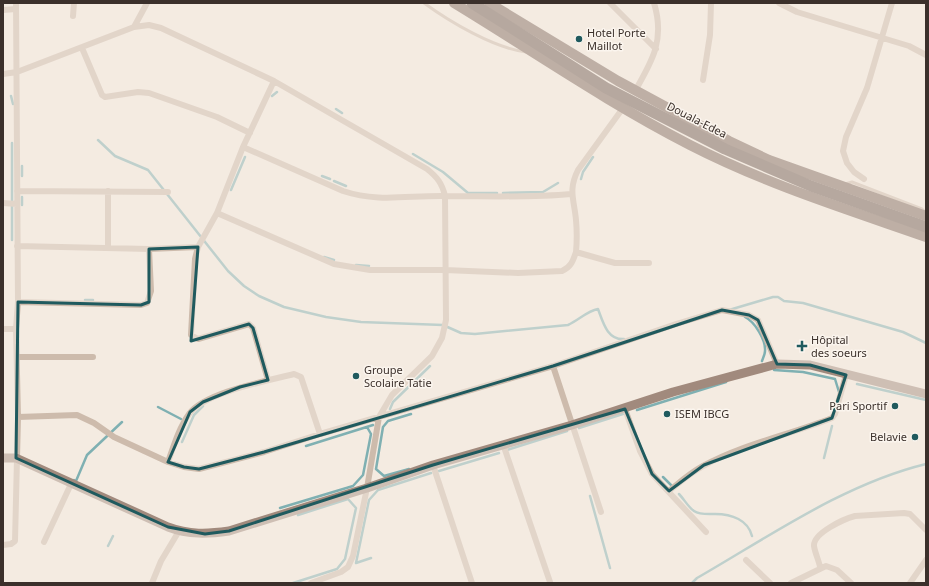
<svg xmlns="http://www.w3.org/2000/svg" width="929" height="586" viewBox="0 0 929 586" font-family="'Noto Sans',sans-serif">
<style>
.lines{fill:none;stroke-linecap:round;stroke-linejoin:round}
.stream{stroke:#7fb0b2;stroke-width:2.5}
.service{stroke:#cdbbac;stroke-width:3}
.minor{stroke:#cdbbac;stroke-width:6}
.secondary{stroke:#a18a7d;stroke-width:9}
.primary{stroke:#7d675c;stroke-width:10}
.trunk{stroke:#6c584f;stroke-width:11}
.marked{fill:none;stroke:#1f5a5e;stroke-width:3;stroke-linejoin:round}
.poi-dot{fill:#1f5a5e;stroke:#fbf5ee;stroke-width:1.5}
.labels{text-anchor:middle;stroke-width:3;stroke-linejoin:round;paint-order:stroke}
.poi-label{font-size:11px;fill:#3b302b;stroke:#fbf5ee;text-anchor:start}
.street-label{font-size:11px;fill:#3b302b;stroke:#fbf5ee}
</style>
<rect width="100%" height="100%" fill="#f4ebe1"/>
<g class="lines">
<!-- stream -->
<path class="stream" d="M 11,96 L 13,104
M 272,96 L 277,92
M 336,109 L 342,113
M 98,140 L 115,156 L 148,170 L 228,271 L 244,286 L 259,296 L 284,307 L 326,317 L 361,322 L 443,325 L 461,333 L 475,334 L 568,325 C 579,320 587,311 598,309 C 603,322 607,340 624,339
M 413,154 L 443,172 L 468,193 L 497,193
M 22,176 L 22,166
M 322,176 L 330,179
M 581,179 L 583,172 L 593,157
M 334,181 L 346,186
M 231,190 L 245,157
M 503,193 L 543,192 L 558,183
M 22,205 L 22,197
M 12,240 L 12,143
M 324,257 L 334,260
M 356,265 L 369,266
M 85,300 L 93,300
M 729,310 L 773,297 L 778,297 L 784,301 L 803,303 L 903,332 L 926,343
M 745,317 C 755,322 766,340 765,351 C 765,354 763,358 762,361
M 774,370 L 803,372 L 835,379 L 839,392
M 857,384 L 926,400
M 158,407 L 181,419
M 390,409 L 393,402 L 430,366
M 637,410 L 726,382
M 579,428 L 626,413
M 182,442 L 194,415 L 203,406
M 306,446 L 373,425
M 507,450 L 567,431
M 824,458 L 832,426
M 409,469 L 384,476 L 376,469 L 383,427 L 388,421 L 411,414
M 439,471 L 499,453
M 663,477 L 673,487
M 74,480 L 76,481 L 87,455 L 122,422
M 679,494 C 684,499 688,507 694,511 C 700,515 708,514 715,514 C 732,514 748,520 752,536
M 590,496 L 610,568
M 280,508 L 353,486 L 363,475 L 371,434 L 367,427
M 108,546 L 113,536
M 371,558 L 356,563 L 369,500 L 378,490 L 431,473
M 293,583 L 337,569 L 345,559 L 356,508 L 348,499 L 298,515
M 692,583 L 697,578 C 770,536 844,484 926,464"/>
<!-- service -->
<path class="service" d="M 424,3 C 450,22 494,48 526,52
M 845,184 L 852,182 L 922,209 L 925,212"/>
<!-- minor -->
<path class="minor" d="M 610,3 L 656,49
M 779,3 L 797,12 L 909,46 L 926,55
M 3,10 L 16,9
M 73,16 L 74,3
M 134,27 L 149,25 L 161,28 L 274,81 L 427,169 C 437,177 442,183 445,196 L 446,320 L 442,338 L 432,356 L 392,395 L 379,417 L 367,488 L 353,556 L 348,567 L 341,572 L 311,583
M 82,48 L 102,95 L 105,97 L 138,92 L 149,93 L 217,117 L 250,133
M 3,74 L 17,72 L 134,27 L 147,3
M 703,80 L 710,35 L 711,3
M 635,91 C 653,60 665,39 654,3
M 243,147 L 274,81
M 864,179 L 854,172 L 847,163 L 843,151 L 846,137 L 867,88 L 892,3
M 17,191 L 168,192
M 108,191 L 108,248
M 3,203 L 17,204
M 217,213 L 334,264 L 370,270 L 445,270 L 518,273 L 562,271 C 571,267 573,261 576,252 L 615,263 L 649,263
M 17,246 L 149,249 L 198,247
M 576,252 C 577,241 577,231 576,220 C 574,199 568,190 578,170 L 623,108
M 18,302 L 141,305 L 147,303 L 151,291 L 149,249
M 3,329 L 16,329
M 17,357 L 93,357
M 553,366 L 601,512
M 268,380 L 253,328 L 249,324 L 198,339 L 191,335 L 195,259 L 198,247 L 217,213 L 243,147 L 343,191 C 379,203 409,195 446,196 C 488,196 529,198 571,194
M 625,409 L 640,451 L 652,474 L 706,532
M 18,417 L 77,415 L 94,423 L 114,437 L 168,462 L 184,467 L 199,469 L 264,452 L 320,434 L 553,366 L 676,324 L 722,310 L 749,315 L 758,320 L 777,364
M 503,444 L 550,582
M 168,462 C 174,445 179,428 189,414 C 205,392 267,381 294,374 L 301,377 L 320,434
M 433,465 L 472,583
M 669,491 C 680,482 690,473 703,466 C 743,444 789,435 832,418 L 835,414 L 846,375
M 44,542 L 71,484
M 3,545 L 11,544 L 15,541 L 18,417 L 16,329 L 18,302 L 16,3
M 746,560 L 770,583
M 820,567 C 819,561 815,553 814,546 C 813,533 844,519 855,516 L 904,513 L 910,514 L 926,530
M 152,583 L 161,561 L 179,531
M 791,583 L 826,566 L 837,570 L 851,583
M 910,583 L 926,560"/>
<!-- secondary -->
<path class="secondary" d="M 3,458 L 16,458 L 168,527 C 189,535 208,534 229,531 L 367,488 L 433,465 L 572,425 L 673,392 L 777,364 L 810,365 L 926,394"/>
<!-- primary -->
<path class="primary" d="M 454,3 C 533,51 608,103 690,145 C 766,184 846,209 926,237
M 489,3 L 618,81 L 729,141 L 769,160 L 926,216"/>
<!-- trunk -->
<path class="trunk" d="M 472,3 L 606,88 L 725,149 L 811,186 L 926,227"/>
</g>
<!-- marked area -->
<path d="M0 0H929V586H0ZM 198,247 L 191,341 L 249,324 L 253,328 L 268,380 L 240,387 L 203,402 L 190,412 L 168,462 L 184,467 L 199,469 L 264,452 L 553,366 L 722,310 L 749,315 L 758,320 L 777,364 L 810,365 L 846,375 L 832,418 L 704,465 L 669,491 L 652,474 L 625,409 L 433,465 L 229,531 L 205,534 L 168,527 L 16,458 L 18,302 L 141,305 L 149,302 L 149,249 Z" fill="#f4ebe1" fill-opacity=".55" fill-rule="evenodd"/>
<path class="marked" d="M 198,247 L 191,341 L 249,324 L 253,328 L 268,380 L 240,387 L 203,402 L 190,412 L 168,462 L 184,467 L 199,469 L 264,452 L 553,366 L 722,310 L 749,315 L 758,320 L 777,364 L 810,365 L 846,375 L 832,418 L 704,465 L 669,491 L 652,474 L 625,409 L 433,465 L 229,531 L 205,534 L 168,527 L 16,458 L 18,302 L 141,305 L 149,302 L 149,249 Z"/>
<!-- markers -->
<g class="poi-dot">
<circle cx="579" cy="39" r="4"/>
<path d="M800 340h4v4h4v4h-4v4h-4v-4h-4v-4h4z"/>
<circle cx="356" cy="376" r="4"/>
<circle cx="895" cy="406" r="4"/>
<circle cx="667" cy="414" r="4"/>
<circle cx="915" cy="437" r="4"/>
</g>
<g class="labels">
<!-- poi labels -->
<g class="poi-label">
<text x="587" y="37">Hotel Porte<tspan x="587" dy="13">Maillot</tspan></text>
<text x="811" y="344">Hôpital<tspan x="811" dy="13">des soeurs</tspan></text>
<text x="364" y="374">Groupe<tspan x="364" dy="13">Scolaire Tatie</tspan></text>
<text x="887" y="410" text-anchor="end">Pari Sportif</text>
<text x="675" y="418">ISEM IBCG</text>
<text x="907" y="441" text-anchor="end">Belavie</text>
</g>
<!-- street labels -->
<g class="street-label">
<text transform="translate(697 120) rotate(27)" y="4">Douala-Edea</text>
</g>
</g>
<!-- border -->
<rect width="929" height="586" fill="none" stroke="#3b302b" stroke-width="8"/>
</svg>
